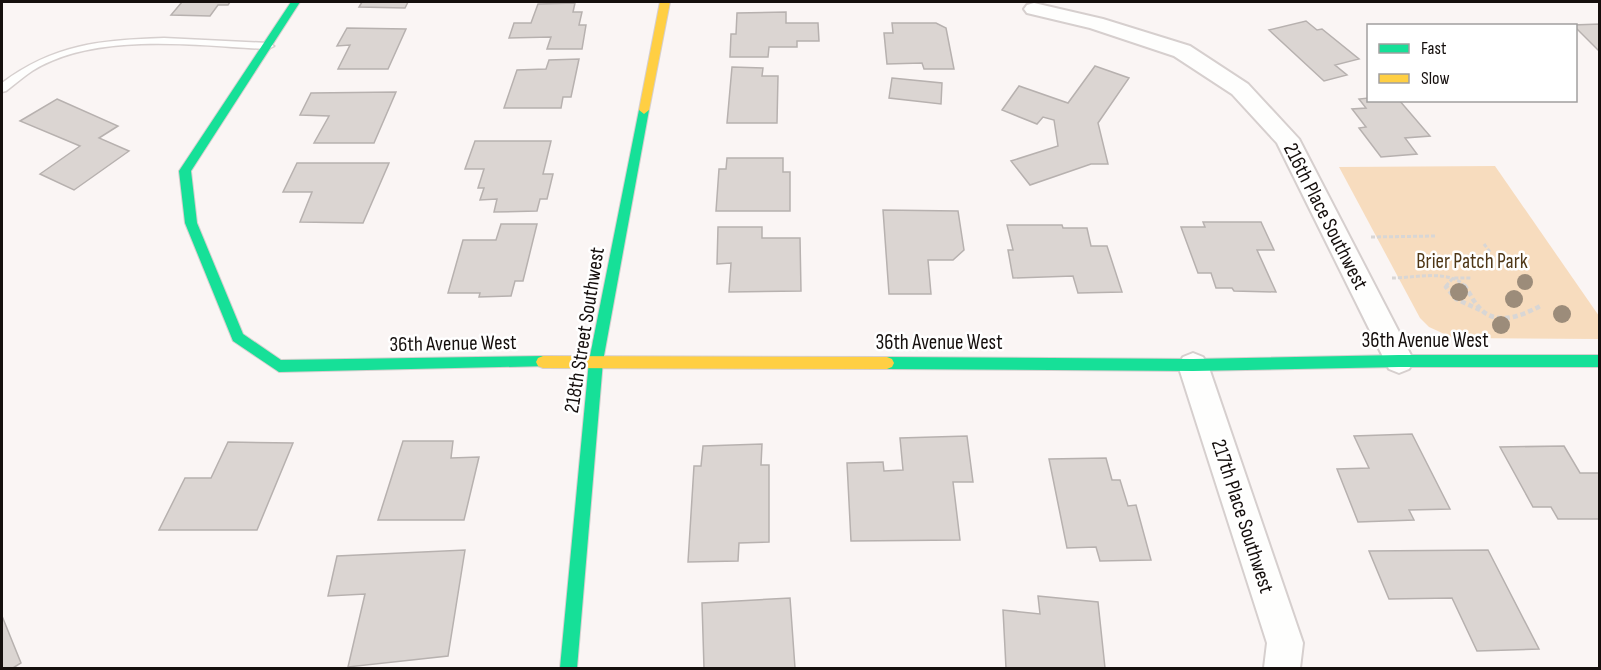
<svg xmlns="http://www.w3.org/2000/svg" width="1601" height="670" viewBox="0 0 1601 670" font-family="'Sofia Sans Condensed',sans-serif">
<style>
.green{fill:#f7dcbe}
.building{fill:#dbd5d2;stroke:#b7b1af;stroke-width:1.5}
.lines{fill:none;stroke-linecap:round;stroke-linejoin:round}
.lane-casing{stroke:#d6cfce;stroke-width:3}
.street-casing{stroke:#d6cfce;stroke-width:4}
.fast-casing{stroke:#d6cfce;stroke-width:2}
.slow-casing{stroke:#d6cfce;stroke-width:2}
.path-far1{stroke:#d8d6d5;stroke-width:3;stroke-dasharray:4 2;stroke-linecap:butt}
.path{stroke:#d8d6d5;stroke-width:4.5;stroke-dasharray:5 3;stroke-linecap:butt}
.lane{fill:#fefefd;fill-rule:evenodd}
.street{fill:#fefefd;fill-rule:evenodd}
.fast{fill:#16e098;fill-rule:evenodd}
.slow{fill:#ffcf43;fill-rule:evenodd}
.tree{fill:#9c8c7a}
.labels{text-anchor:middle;stroke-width:5;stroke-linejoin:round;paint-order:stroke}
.street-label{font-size:21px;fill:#150f0d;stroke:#fff}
.park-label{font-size:21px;fill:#4f3716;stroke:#fff}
</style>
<rect width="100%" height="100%" fill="#faf5f4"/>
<!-- green -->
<path class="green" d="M 1495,166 L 1599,316 L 1599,339 L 1453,338 L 1429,327 L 1420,318 L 1339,167 Z"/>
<!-- building -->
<path class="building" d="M 182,2 L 230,2 L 228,5 L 218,5 L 210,16 L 171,15 Z
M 362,2 L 408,2 L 405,8 L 359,7 Z
M 575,3 L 573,12 L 582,12 L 579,25 L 586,25 L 582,49 L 547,49 L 551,37 L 509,38 L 514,23 L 531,23 L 538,4 Z
M 786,12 L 786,23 L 818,23 L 819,41 L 797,41 L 797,47 L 769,47 L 768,57 L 730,57 L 731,34 L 736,34 L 737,13 Z
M 1306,21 L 1317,30 L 1322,29 L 1359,59 L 1335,65 L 1347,75 L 1324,81 L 1269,30 Z
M 892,23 L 936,23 L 946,28 L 954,69 L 924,69 L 922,63 L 887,64 L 884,33 L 893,33 Z
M 1600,24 L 1600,52 L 1573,25 Z
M 347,28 L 406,29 L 388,69 L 338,69 L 350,45 L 337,46 Z
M 579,59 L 571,97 L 563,97 L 561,108 L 504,108 L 517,70 L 546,69 L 549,60 Z
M 1095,66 L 1129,78 L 1098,123 L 1108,164 L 1091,164 L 1030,185 L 1011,161 L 1058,146 L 1054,120 L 1043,117 L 1037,124 L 1002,110 L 1019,86 L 1068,103 Z
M 732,67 L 763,68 L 762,76 L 778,76 L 777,123 L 727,123 Z
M 892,78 L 942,83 L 941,104 L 889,98 Z
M 396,92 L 374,143 L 314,143 L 329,116 L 300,115 L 311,93 Z
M 1368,98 L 1368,100 L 1399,100 L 1430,136 L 1405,138 L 1417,154 L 1381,157 L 1359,128 L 1366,127 L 1352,109 L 1366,108 L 1359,99 Z
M 57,99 L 118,126 L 99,138 L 129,151 L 74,190 L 40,174 L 80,146 L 20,121 Z
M 475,141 L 551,141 L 543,174 L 553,174 L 547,199 L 540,199 L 537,211 L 494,212 L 497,199 L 480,200 L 484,188 L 478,188 L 484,169 L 465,169 Z
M 727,158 L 783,158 L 783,172 L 790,172 L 790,211 L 716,211 L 719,169 L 726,169 Z
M 297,163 L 389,163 L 363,223 L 300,222 L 312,192 L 283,192 Z
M 883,210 L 958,211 L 964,250 L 953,260 L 928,260 L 931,294 L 889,294 Z
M 1203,222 L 1261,222 L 1274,250 L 1257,250 L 1276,292 L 1234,291 L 1232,288 L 1216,288 L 1211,273 L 1198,273 L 1181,227 L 1205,227 Z
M 501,224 L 537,224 L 523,281 L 515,281 L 511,296 L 479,297 L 480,293 L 448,293 L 463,240 L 496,240 Z
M 1007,225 L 1062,225 L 1063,228 L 1087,228 L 1091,246 L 1107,246 L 1122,292 L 1078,293 L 1073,276 L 1013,278 L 1008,250 L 1013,250 Z
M 718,227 L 762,227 L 762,238 L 800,238 L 801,291 L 729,292 L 731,263 L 717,264 Z
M 1412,434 L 1450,509 L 1409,510 L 1414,520 L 1358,522 L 1337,469 L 1369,468 L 1354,436 Z
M 967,436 L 973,482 L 953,482 L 960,540 L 851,541 L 847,463 L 883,462 L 884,471 L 903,470 L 900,438 Z
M 403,441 L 453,441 L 451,458 L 479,457 L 464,520 L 378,520 Z
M 228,442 L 293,443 L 257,530 L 159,530 L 185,478 L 211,478 Z
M 762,444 L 761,465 L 769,465 L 769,542 L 739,543 L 738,561 L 688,562 L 694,466 L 701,466 L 703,446 Z
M 1564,446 L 1580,473 L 1600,473 L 1600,519 L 1558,519 L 1551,507 L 1533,507 L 1500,447 Z
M 1106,458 L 1112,480 L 1120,480 L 1128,506 L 1136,505 L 1151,560 L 1100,561 L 1096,547 L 1067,548 L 1049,459 Z
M 465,550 L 448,656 L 348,667 L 365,594 L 328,596 L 337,556 Z
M 1488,550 L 1539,649 L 1477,651 L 1452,598 L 1389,599 L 1369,551 Z
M 1038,596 L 1098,602 L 1105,668 L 1006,668 L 1003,610 L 1040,614 Z
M 790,598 L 795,668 L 704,668 L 702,603 Z
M 2,616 L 21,663 L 13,668 L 2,668 Z"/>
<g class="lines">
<!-- lane casing -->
<g class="lane-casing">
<path id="lane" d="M 164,38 L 268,43 L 274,46 L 268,49 C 196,46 96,31 32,71 C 23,77 15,84 6,91 L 2,92 L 2,83 C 54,44 101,40 164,38 Z"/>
</g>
<!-- street casing -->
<g class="street-casing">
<path id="street" d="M 1034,3 L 1103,19 L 1190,46 L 1248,84 L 1299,139 L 1414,361 L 1409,369 L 1399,373 L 1389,369 L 1277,143 L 1232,94 L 1174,56 L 1090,28 L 1027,13 L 1024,9 L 1027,5 Z
M 1193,353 L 1203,357 L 1208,365 L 1303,643 L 1300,668 L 1264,668 L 1267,643 L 1178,365 L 1183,357 Z"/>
</g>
<!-- fast casing -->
<g class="fast-casing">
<path id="fast" d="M 291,2 L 300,2 L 191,171 L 197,223 L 243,334 L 281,360 L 543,356 L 548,358 L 550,362 L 548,366 L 279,372 L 233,341 L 185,223 L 179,171 Z
M 644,106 L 649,110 L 603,361 L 577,668 L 560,668 L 589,361 L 639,110 Z
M 1399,355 L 1600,355 L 1600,367 L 1399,367 L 1193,371 L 887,369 L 882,367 L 880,363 L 882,359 L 887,357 L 1193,359 Z"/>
</g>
<!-- slow casing -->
<g class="slow-casing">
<path id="slow" d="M 660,2 L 670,2 L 649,110 L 644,114 L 639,110 Z
M 543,356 L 887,357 L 892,359 L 894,363 L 892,367 L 887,369 L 543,368 L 538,366 L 536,362 L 538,358 Z"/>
</g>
<!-- path-far1 -->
<path class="path-far1" d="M 1371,237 L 1437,236
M 1484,244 L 1490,252
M 1392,278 C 1414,278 1449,269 1465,286
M 1446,286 L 1453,278 L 1472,278"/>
<!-- path -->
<path class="path" d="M 1448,285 L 1446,287 L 1456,299 L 1480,310
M 1464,285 C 1469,291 1472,299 1477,305 C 1494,328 1522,316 1542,305"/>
<!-- lane -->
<use href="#lane" class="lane"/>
<!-- street -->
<use href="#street" class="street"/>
<!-- fast -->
<use href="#fast" class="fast"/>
<!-- slow -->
<use href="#slow" class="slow"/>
</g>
<!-- trees -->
<g class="tree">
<circle cx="1525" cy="282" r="8"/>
<circle cx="1459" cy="292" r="9"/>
<circle cx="1514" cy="299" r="9"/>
<circle cx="1562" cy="314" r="9"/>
<circle cx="1501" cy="325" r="9"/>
</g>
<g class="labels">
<!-- street labels -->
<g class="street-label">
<text transform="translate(1326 216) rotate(63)" y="7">216th Place Southwest</text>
<text transform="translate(584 330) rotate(-81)" y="7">218th Street Southwest</text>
<text x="1425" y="347">36th Avenue West</text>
<text x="939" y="349">36th Avenue West</text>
<text transform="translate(453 343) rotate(-1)" y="7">36th Avenue West</text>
<text transform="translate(1243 516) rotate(72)" y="7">217th Place Southwest</text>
</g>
<!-- park labels -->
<g class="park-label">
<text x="1472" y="268">Brier Patch Park</text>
</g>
</g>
<!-- border -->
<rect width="1601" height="670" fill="none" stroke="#150f0d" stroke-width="6"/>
<!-- legend -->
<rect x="1367" y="24" width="210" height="78" fill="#ffffff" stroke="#a19f9e" stroke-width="1.5"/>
<rect x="1379" y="44" width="30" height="9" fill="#16e098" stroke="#a19f9e" stroke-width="1.5"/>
<text x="1421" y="54" font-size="18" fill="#150f0d">Fast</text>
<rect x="1379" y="74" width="30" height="9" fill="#ffcf43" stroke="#a19f9e" stroke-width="1.5"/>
<text x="1421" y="84" font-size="18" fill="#150f0d">Slow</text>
</svg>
